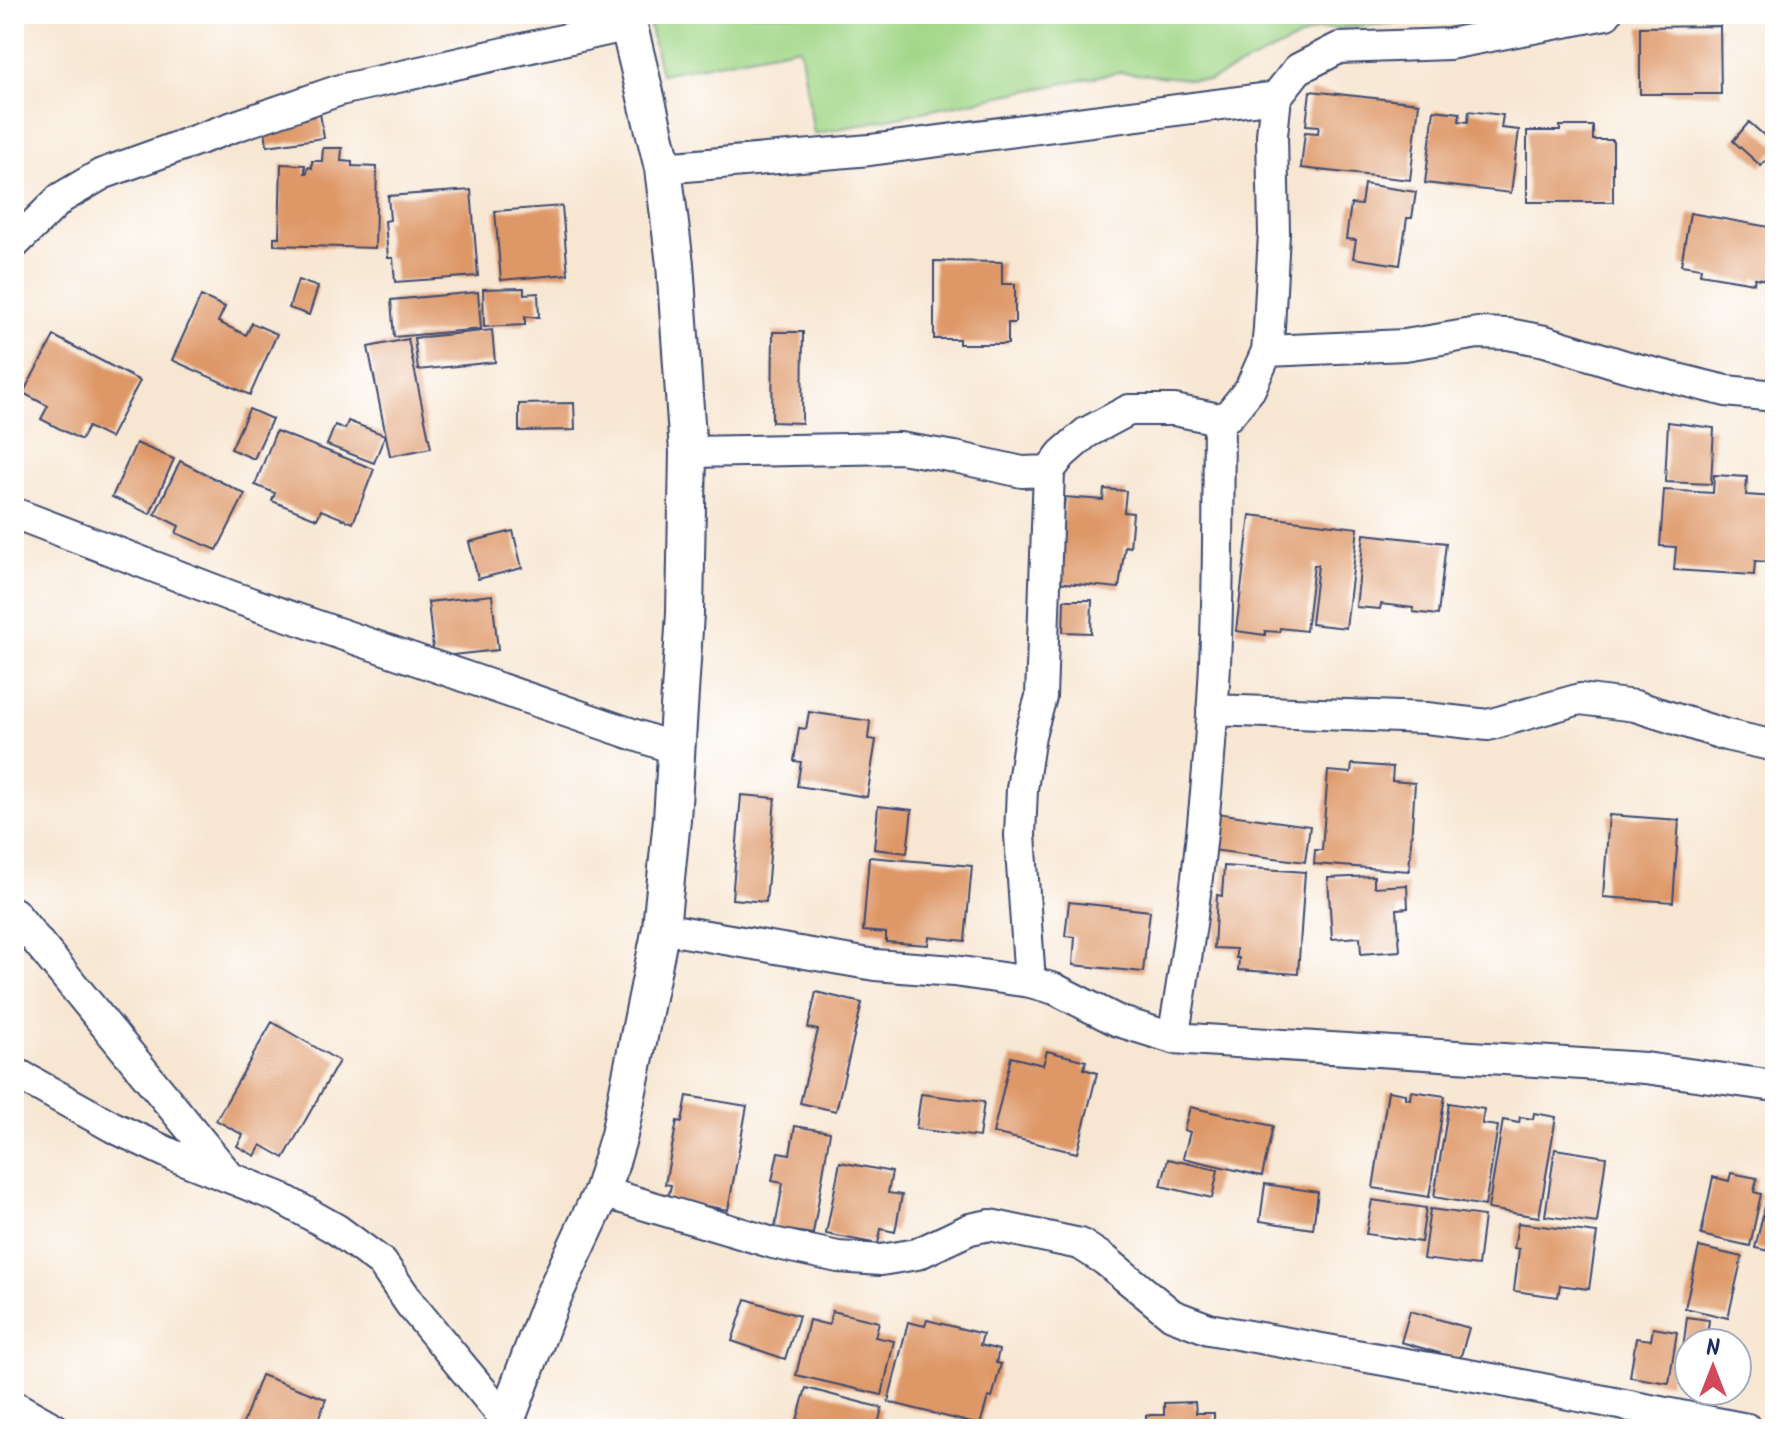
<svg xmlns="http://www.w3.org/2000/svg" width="1789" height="1443" viewBox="0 0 1789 1443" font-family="Kalam,sans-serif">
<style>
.green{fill:#a2d788;stroke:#5e8373;stroke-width:2}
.building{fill:#de9867}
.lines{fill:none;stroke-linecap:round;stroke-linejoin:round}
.minor-casing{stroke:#3c4a6f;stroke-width:34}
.tertiary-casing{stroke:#3c4a6f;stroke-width:40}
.minor{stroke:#fff;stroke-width:30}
.tertiary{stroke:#fff;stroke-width:36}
</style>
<rect width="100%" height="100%" fill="#fff"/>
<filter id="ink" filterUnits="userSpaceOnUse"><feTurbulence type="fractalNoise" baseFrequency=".0125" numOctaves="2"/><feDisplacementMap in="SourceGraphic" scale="16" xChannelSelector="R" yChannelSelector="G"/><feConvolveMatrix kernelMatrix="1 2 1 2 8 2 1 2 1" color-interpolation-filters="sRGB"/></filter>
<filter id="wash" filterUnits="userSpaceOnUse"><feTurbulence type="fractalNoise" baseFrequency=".006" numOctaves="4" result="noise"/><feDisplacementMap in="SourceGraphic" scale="32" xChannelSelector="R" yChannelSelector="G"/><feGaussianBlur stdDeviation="1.8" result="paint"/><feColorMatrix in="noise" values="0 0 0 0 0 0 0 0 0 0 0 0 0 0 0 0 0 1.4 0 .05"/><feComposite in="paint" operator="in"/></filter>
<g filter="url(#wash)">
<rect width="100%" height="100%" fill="#f7e6d1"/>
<!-- green -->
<path class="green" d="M 647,14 L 1499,14 L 1316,30 L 1209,81 L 1119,72 L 814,134 L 800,47 L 661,74 Z"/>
<g id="blocks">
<!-- building -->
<path class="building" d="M 1720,26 L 1721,94 L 1640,94 L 1640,27 Z
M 1310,91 L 1419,103 L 1410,180 L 1301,168 L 1305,132 L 1318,133 L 1319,126 L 1306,125 Z
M 1434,110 L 1460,113 L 1459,121 L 1468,122 L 1469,111 L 1503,115 L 1501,128 L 1519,130 L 1511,193 L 1425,183 Z
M 320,113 L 324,138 L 267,146 L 264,121 Z
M 1749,122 L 1775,145 L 1775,150 L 1761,166 L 1733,141 Z
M 1560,126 L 1593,126 L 1593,140 L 1613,140 L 1613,202 L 1527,202 L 1527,131 L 1560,131 Z
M 323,148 L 342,148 L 341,161 L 352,162 L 352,166 L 377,167 L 375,248 L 274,245 L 274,237 L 279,237 L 281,164 L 305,165 L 305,173 L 307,173 L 308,167 L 312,168 L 312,161 L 322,161 Z
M 1364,184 L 1416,192 L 1412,218 L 1407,218 L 1400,265 L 1353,258 L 1356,240 L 1346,239 L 1351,204 L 1361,205 Z
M 471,190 L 478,276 L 395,282 L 393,258 L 388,258 L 385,221 L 390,220 L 388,196 Z
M 562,206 L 568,274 L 501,280 L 495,211 Z
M 1690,213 L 1775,228 L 1775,281 L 1755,278 L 1754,283 L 1700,274 L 1701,268 L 1681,265 Z
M 934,261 L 1002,262 L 1002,284 L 1015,284 L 1015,323 L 1008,323 L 1008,344 L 959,344 L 959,339 L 934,339 Z
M 298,280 L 318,287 L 309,315 L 289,308 Z
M 524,288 L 524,294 L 538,293 L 539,317 L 525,317 L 525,325 L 484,327 L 483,289 Z
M 478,292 L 481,329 L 394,337 L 391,300 Z
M 201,296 L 225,307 L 218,322 L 246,335 L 252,323 L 277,334 L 250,395 L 172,360 Z
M 492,330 L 495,362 L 418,370 L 414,338 Z
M 773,332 L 803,332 L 802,423 L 772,422 Z
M 54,336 L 140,381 L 110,438 L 88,427 L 81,440 L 41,419 L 48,406 L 23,393 Z
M 408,339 L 431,448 L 390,456 L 368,347 Z
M 574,403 L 575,430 L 519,431 L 519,404 Z
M 249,409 L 272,419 L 254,459 L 231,449 Z
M 348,421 L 385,435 L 374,463 L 327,445 L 335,425 L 345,429 Z
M 1668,422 L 1714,428 L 1711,484 L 1665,482 Z
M 276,431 L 374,469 L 353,523 L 321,510 L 317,519 L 272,501 L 275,493 L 255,485 Z
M 136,443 L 174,459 L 150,514 L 112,497 Z
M 180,461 L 245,494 L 217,550 L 176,533 L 179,526 L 155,514 Z
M 1714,475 L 1747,477 L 1746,495 L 1775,497 L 1772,562 L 1755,561 L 1754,575 L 1674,570 L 1676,547 L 1660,546 L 1664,490 L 1713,493 Z
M 1104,489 L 1126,491 L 1124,512 L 1133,513 L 1130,547 L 1125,546 L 1119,588 L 1056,582 L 1065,497 L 1103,500 Z
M 1250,515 L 1358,528 L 1346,628 L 1311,624 L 1318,565 L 1314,565 L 1306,631 L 1280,628 L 1279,632 L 1265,631 L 1265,635 L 1236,631 Z
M 513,531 L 522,568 L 478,579 L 469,542 Z
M 1364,534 L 1446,543 L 1438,615 L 1413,612 L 1413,608 L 1381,604 L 1380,609 L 1356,607 Z
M 492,595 L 498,650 L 434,657 L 428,602 Z
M 1064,600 L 1092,600 L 1091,633 L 1063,632 Z
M 809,712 L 870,721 L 868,739 L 876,740 L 867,797 L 797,786 L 801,762 L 794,761 L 799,728 L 806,729 Z
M 1352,764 L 1393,767 L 1392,781 L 1415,783 L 1409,871 L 1314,864 L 1315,850 L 1322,850 L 1328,771 L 1351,773 Z
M 741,795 L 775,798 L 766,902 L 732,899 Z
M 878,806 L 912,810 L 907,853 L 874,849 Z
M 1209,812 L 1310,826 L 1305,862 L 1204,849 Z
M 1609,815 L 1679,820 L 1673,902 L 1603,897 Z
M 869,857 L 972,866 L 965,941 L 929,937 L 928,945 L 886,942 L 886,933 L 863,931 Z
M 1224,866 L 1305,872 L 1298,974 L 1238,970 L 1239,958 L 1236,958 L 1236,949 L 1214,948 L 1217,895 L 1222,896 Z
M 1374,876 L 1374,887 L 1407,885 L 1408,908 L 1397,909 L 1400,951 L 1361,954 L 1360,937 L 1332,939 L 1328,878 Z
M 1069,902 L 1150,911 L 1143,972 L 1073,965 L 1075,937 L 1065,936 Z
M 816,992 L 862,1003 L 836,1111 L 800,1103 L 818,1030 L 808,1028 Z
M 272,1022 L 339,1061 L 284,1158 L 261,1145 L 255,1156 L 237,1146 L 243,1135 L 216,1120 Z
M 1047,1051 L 1086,1061 L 1084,1069 L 1097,1073 L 1077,1153 L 993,1133 L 1011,1057 L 1043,1065 Z
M 1388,1091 L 1405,1094 L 1405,1098 L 1410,1099 L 1411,1091 L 1445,1096 L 1429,1197 L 1373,1188 Z
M 921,1094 L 984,1102 L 979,1137 L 916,1129 Z
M 687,1096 L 747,1106 L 728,1210 L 668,1199 L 671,1185 L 665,1184 L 677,1121 L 682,1122 Z
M 1449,1103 L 1484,1109 L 1482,1124 L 1498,1126 L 1485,1206 L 1434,1197 Z
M 1190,1107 L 1273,1126 L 1262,1176 L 1183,1158 L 1190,1132 L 1184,1130 Z
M 1534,1113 L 1556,1117 L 1539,1217 L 1488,1209 L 1503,1120 L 1519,1123 L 1520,1117 L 1533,1119 Z
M 795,1126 L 830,1132 L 813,1234 L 775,1228 L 783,1183 L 772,1181 L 778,1152 L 790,1154 Z
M 1555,1149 L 1606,1157 L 1597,1223 L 1545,1216 Z
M 1168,1159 L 1218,1170 L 1212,1198 L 1161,1186 Z
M 840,1162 L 892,1172 L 888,1193 L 902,1195 L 895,1232 L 881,1229 L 878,1244 L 826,1234 Z
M 1731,1173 L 1757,1178 L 1754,1192 L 1761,1194 L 1750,1246 L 1701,1235 L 1713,1177 L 1729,1181 Z
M 1265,1184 L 1318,1192 L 1313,1229 L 1260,1221 Z
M 1768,1194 L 1775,1196 L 1775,1252 L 1755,1248 Z
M 1372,1200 L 1426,1208 L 1421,1242 L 1366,1234 Z
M 1430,1209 L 1484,1216 L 1478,1266 L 1423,1259 Z
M 1518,1223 L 1597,1233 L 1589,1289 L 1560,1285 L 1558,1297 L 1514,1291 L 1519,1249 L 1514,1248 Z
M 1699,1247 L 1742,1257 L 1728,1318 L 1685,1308 Z
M 746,1299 L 799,1316 L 785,1359 L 732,1341 Z
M 832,1311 L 879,1322 L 875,1337 L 894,1341 L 882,1395 L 796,1375 L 809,1320 L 829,1325 Z
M 1410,1311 L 1469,1328 L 1460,1359 L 1401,1342 Z
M 1687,1317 L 1709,1320 L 1706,1343 L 1689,1343 L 1689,1349 L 1683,1349 Z
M 927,1320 L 983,1334 L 980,1345 L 999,1350 L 996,1363 L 1001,1364 L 992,1398 L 988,1397 L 980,1425 L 888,1402 L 908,1322 L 925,1326 Z
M 1653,1328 L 1677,1332 L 1669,1383 L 1630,1377 L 1636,1338 L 1651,1340 Z
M 261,1375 L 326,1399 L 317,1423 L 324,1425 L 323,1429 L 241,1429 Z
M 806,1388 L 882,1408 L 877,1429 L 817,1429 L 796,1424 Z
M 1195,1402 L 1196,1413 L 1214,1413 L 1214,1429 L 1146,1429 L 1146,1415 L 1164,1415 L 1164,1403 Z"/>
</g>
</g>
<g filter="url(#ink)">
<use href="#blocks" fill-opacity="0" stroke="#3c4a6f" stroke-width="2"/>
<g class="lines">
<!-- minor casing -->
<g class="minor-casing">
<path id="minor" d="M 663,168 L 870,150 L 1276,97
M 14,244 L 61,198 L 102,174 L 227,129 L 340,90 L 629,25
M 1267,351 L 1405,345 L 1478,333 L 1508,334 L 1545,341 L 1625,366 L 1726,391 L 1775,396
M 688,452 L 900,448 L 955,457 L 1022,472 L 1049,471 L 1062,454 L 1086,433 L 1129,410 L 1174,410 L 1219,419 L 1229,415 L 1250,389 L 1267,351 L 1269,328 L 1274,233 L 1272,135 L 1276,97 L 1298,69 L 1339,48 L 1449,44 L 1606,14
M 14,513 L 233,597 L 676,749
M 1212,710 L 1426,718 L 1488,725 L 1580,699 L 1635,706 L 1726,735 L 1775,746
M 14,913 L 228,1175
M 661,928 L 875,965 L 954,971 L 1030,982 L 1055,989 L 1118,1021 L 1173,1038 L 1645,1068 L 1775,1086
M 1030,982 L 1020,835 L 1022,789 L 1030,735 L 1041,697 L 1049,471
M 1173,1038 C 1191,936 1204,833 1211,730 C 1219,627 1218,523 1219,419
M 14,1072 L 113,1127 L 175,1156 L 279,1197 L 336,1229 L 382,1263 L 411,1305 L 507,1421
M 602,1192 L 773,1243 L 838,1257 L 881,1260 L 917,1254 L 970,1229 L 990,1225 L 1080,1244 L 1105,1260 L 1172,1315 L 1209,1329 L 1497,1380 L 1747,1429
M 14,1406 L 55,1429"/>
</g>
<!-- tertiary casing -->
<g class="tertiary-casing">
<path id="tertiary" d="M 503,1429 L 551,1301 L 602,1192 L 619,1135 L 661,928 L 672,819 L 685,613 L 688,452 L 675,264 L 663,168 L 626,14"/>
</g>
<!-- minor -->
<use href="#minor" class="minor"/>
<!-- tertiary -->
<use href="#tertiary" class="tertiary"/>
</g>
</g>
<!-- margin -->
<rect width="1789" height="1443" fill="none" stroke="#fff" stroke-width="48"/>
<!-- north arrow -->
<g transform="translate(1713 1367)"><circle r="38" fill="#ffffff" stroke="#a4acbf" stroke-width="2"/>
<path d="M0-6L14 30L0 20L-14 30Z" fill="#d1495b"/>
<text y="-12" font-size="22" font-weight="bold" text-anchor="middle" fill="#1b2f5e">N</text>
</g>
</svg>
